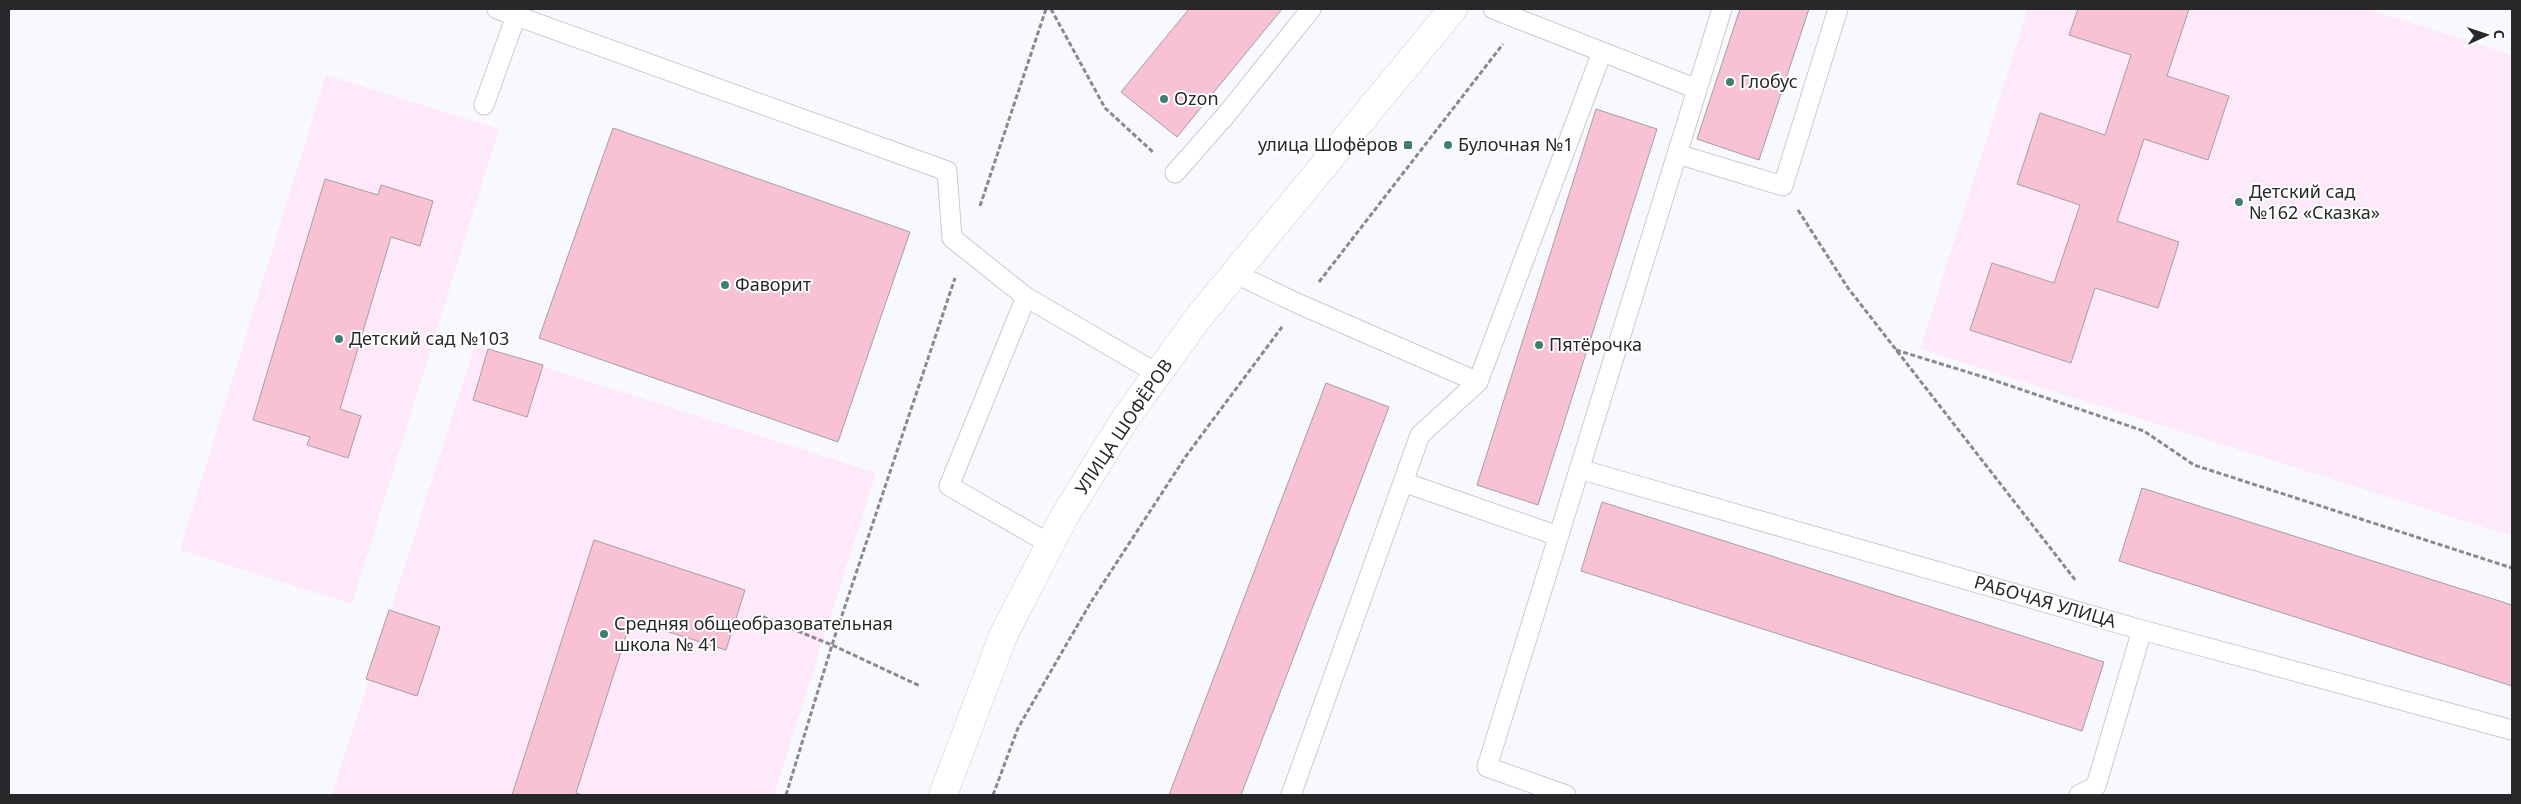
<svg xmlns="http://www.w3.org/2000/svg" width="2521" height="804" viewBox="0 0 2521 804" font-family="'Noto Sans',sans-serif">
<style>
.education{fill:#fde9f9}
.building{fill:#f8c1d4;stroke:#a49ea0}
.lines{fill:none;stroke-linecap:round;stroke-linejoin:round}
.service-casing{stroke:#c9cbd1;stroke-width:21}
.secondary-casing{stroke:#c9cbd1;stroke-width:29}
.path{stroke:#898a8e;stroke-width:3;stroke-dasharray:5 2.5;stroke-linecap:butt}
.service{stroke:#fff;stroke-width:19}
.secondary{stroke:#fff;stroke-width:28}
.poi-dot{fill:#3d7f70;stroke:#fff;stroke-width:2}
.labels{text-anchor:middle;stroke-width:4;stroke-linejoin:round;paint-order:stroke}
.poi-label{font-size:18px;fill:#27282a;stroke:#fff;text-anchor:start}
.street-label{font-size:18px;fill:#27282a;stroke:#fff}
</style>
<rect width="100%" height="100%" fill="#f8f9fe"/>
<!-- education -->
<path class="education" d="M 2028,9 L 2368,9 L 2512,55 L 2512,536 L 1920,349 Z
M 326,75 L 499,129 L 352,604 L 180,550 Z
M 475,345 L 876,473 L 774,795 L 332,795 Z"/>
<!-- building -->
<path class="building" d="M 1189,9 L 1282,9 L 1177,137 L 1121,92 Z
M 1740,9 L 1809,9 L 1759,160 L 1697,139 Z
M 2078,9 L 2189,9 L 2167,76 L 2229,96 L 2208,160 L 2144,139 L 2117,221 L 2179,242 L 2158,308 L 2095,288 L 2071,363 L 1970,330 L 1992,263 L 2054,283 L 2080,205 L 2017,184 L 2040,113 L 2105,135 L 2131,55 L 2069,35 Z
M 1596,109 L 1657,129 L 1538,505 L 1477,485 Z
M 613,128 L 910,232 L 838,442 L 539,338 Z
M 325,179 L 378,195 L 381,185 L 433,201 L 420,246 L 391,237 L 340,409 L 361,416 L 348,458 L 307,445 L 310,437 L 253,420 Z
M 488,349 L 543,365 L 527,417 L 473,400 Z
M 1326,383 L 1389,407 L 1241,795 L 1169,795 Z
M 2142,488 L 2512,605 L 2512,686 L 2119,561 Z
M 1602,502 L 2104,662 L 2082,731 L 1581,571 Z
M 594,540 L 745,590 L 726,650 L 631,620 L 576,793 L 584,795 L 512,795 Z
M 389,610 L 440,627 L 417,696 L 366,679 Z"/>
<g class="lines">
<!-- service casing -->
<g class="service-casing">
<path id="service" d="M 497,9 L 947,171 L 952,238 L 1026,297
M 1493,9 L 1697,89
M 484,105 L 516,16
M 1677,154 L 1783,186 L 1838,9
M 1175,173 L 1226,115 L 1311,9
M 1236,274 L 1299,304 L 1478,382
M 1579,469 L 2142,630 L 2512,730
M 1403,482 L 1558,536
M 1050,544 L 949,486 L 1026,297 L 1158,374
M 1291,795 L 1420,435 L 1478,382 L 1602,52
M 1566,795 L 1487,767 L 1722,9
M 2079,795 L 2096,786 L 2142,630"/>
</g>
<!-- secondary casing -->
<g class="secondary-casing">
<path id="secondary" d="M 943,795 L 1003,636 L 1064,517 L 1125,419 L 1198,318 L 1453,9"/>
</g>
<!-- path -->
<path class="path" d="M 1051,9 L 1105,108 L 1154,153
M 980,206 L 1046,9
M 1798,210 L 1848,288 L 2076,581
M 1319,282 L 1503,44
M 1896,350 L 1990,379 L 2144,431 L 2194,465 L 2512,568
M 763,617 L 832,645 L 920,686
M 786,795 L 832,645 L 955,278
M 993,795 L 1018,728 L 1091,602 L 1186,456 L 1282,327"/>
<!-- service -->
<use href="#service" class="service"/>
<!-- secondary -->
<use href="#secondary" class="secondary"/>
</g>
<!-- markers -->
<g class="poi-dot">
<circle cx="1730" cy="82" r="5"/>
<circle cx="1164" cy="99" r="5"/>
<rect x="1403" y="140" width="10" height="10" rx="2.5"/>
<circle cx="1448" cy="145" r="5"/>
<circle cx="2239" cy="202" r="5"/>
<circle cx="725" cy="285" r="5"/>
<circle cx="339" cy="339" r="5"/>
<circle cx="1539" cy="345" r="5"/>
<circle cx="604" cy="634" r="5"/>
</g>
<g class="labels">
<!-- poi labels -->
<g class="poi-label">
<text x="1740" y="88">Глобус</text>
<text x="1174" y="105">Ozon</text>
<text x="1398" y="151" text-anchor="end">улица Шофёров</text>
<text x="1458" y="151">Булочная №1</text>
<text x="2249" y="198">Детский сад<tspan x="2249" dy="21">№162 «Сказка»</tspan></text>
<text x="735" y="291">Фаворит</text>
<text x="349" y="345">Детский сад №103</text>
<text x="1549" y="351">Пятёрочка</text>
<text x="614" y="630">Средняя общеобразовательная<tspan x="614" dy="21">школа № 41</tspan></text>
</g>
<!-- street labels -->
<g class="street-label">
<text transform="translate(1124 427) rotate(-56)" y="6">УЛИЦА ШОФЁРОВ</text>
<text transform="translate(2045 602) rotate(16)" y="6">РАБОЧАЯ УЛИЦА</text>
</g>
</g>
<!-- border -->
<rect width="2521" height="804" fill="none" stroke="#27282a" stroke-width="20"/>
<!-- north arrow -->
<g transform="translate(2486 35) rotate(87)" stroke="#ffffff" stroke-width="4" paint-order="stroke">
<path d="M0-4L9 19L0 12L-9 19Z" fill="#27282a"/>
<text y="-8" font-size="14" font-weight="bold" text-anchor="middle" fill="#27282a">С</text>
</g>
</svg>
